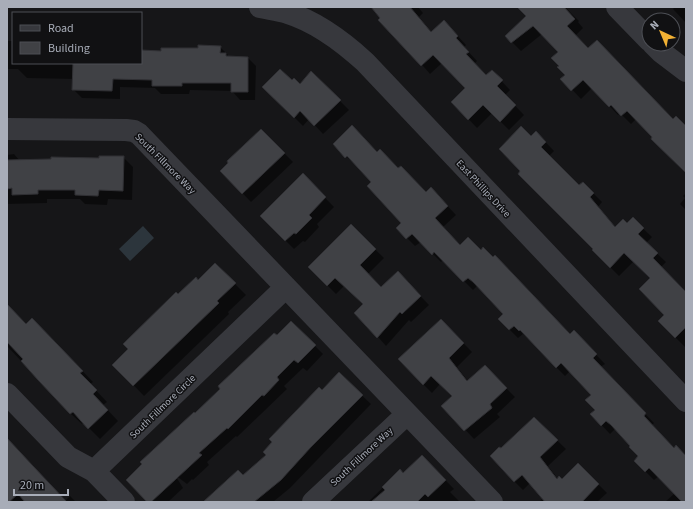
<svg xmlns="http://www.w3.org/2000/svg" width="693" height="509" viewBox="0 0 693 509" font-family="'Source Sans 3',sans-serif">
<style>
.water{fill:#2c353c}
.shadow{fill:#0007}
.building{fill:#404145;stroke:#303034}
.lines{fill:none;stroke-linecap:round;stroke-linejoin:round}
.street{stroke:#37383d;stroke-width:22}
.labels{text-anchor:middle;stroke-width:3;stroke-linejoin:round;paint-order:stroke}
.street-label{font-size:10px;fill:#a8adb8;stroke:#111113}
</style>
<rect width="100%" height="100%" fill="#161618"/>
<!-- water -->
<path class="water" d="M 143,226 L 154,238 L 130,261 L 119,249 Z"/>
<!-- shadow -->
<path class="shadow" d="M 372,7 L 418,7 L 423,13 L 419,17 L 432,33 L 444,21 L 466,45 L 464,47 L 477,61 L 474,64 L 486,76 L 492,71 L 510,90 L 505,95 L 524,115 L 509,130 L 492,113 L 477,128 L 452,102 L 466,88 L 442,63 L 430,74 Z
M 519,7 L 565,7 L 579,21 L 578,22 L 583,28 L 575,36 L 588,49 L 673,120 L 686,126 L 686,172 L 636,119 L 631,124 L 620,113 L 618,115 L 592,88 L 581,99 L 562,79 L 566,75 L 560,66 L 559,52 L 542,34 L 521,51 L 506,36 L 527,16 Z
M 675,7 L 686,7 L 686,23 L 673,9 Z
M 7,41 L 13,41 L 13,63 L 141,63 L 141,51 L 162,52 L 220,47 L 228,55 L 228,57 L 248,58 L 256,66 L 255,100 L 240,100 L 232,91 L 190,90 L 189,94 L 161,94 L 155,88 L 120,87 L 120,99 L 82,98 L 73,89 L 74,79 L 27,78 L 18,69 L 7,69 Z
M 311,72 L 349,110 L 323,134 L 309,119 L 303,126 L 264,87 L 292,82 L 300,85 Z
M 261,130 L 293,162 L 251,202 L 221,171 Z
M 536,132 L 554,151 L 549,156 L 579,187 L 583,183 L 602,202 L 598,207 L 616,228 L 627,225 L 633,219 L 652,237 L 646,243 L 666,262 L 660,268 L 686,294 L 686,348 L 659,321 L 665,315 L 651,278 L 634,261 L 619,276 L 593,250 L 595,249 L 531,137 Z
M 334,144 L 377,153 L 399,169 L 426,193 L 439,197 L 456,215 L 443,227 L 460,246 L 570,335 L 582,340 L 605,364 L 600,367 L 654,423 L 652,425 L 674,449 L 686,457 L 686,502 L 665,502 L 675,493 L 659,476 L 654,480 L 635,461 L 640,456 L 615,429 L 610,434 L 591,414 L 596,410 L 592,395 L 570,371 L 565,376 L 523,334 L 518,338 L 499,319 L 504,314 L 477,286 L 473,290 L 443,260 L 441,262 L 421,242 L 415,246 L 407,238 L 403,223 L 372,182 Z
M 14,154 L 20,161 L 100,159 L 123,157 L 133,167 L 132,200 L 108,199 L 107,205 L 85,204 L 80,199 L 47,199 L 47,203 L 7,204 L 7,155 Z
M 303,175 L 334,207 L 317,224 L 319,227 L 305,242 L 303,241 L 294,249 L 261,216 Z
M 686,193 L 686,210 L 680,204 L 685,198 L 683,196 Z
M 351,226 L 384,258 L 368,274 L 381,288 L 406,281 L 429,305 L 411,322 L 409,320 L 386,346 L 378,337 L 364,305 L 344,286 L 336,294 L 309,267 Z
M 215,264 L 246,295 L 228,312 L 229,314 L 144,396 L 114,365 L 178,296 L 198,281 Z
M 7,310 L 26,325 L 43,330 L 93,382 L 90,384 L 107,402 L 103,405 L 118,421 L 100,439 L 84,423 L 82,424 L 71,414 L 7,346 Z
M 441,320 L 472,352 L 457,367 L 468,381 L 493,375 L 515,397 L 497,414 L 500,417 L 474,439 L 443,406 L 453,396 L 440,384 L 432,393 L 399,360 Z
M 291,322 L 323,354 L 307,371 L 303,368 L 284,386 L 287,389 L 237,437 L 236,436 L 207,462 L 209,465 L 193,480 L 192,479 L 187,484 L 175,475 L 183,488 L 168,502 L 149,502 L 195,415 Z
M 339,374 L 371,404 L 290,488 L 273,502 L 208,502 L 243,477 L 268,455 L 322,391 Z
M 534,418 L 566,449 L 548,466 L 558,479 L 562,481 L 578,464 L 607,493 L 597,502 L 539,502 L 543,498 L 530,483 L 523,490 L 514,481 L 501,450 Z
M 7,439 L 65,501 L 70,496 L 76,502 L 14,502 L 7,495 Z
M 422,456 L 454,489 L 450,492 L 460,502 L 368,502 L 400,471 L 403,474 Z"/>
<!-- building -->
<path class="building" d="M 371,7 L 410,7 L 431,32 L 444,20 L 458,36 L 456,38 L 469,52 L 466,54 L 486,75 L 492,70 L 503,80 L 497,86 L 516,105 L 500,122 L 483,105 L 468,120 L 451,102 L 465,88 L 433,55 L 421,66 L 378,20 L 380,18 Z
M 517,7 L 564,7 L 575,19 L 567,26 L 588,48 L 597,40 L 673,119 L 676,116 L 686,126 L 686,173 L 651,139 L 652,137 L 627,111 L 621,116 L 611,105 L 609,107 L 583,80 L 571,91 L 560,79 L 565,75 L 557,67 L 559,66 L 551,58 L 558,52 L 533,26 L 511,43 L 505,36 L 526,16 Z
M 198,45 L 221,46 L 220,53 L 226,53 L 226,56 L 248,57 L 248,92 L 231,92 L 231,83 L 182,83 L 182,86 L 152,86 L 152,80 L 113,79 L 112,91 L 72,90 L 73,63 L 141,63 L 141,50 L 161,51 L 161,48 L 198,48 Z
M 280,69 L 292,80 L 294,78 L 300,84 L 311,71 L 341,100 L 314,126 L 300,111 L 294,118 L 262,87 Z
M 352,125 L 377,152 L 380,149 L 398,168 L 401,166 L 426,192 L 431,187 L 448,206 L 435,218 L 460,245 L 468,237 L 481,250 L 483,247 L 493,257 L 495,255 L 570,334 L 574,330 L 597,354 L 593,358 L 646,413 L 644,416 L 674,448 L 676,445 L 686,456 L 686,502 L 682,502 L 649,468 L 645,472 L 634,461 L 638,456 L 629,447 L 630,446 L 611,425 L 606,421 L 601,426 L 590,414 L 595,410 L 585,400 L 591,395 L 561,363 L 556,368 L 520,330 L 519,331 L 514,326 L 509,330 L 498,319 L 503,314 L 473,282 L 468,278 L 463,282 L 434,252 L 432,255 L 412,234 L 406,239 L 396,228 L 401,223 L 367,186 L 371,182 L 347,156 L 345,158 L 333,144 Z
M 521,126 L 531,136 L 536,131 L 546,142 L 541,147 L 579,185 L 583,182 L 594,193 L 590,197 L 615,227 L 623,219 L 627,223 L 633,217 L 644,228 L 638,234 L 658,253 L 653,258 L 686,292 L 686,327 L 675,338 L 658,321 L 664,315 L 639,289 L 650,278 L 624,253 L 610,268 L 592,250 L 593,249 L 518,174 L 520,171 L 499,149 Z
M 261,129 L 285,153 L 242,194 L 220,171 L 228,163 L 227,161 Z
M 99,156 L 124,156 L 123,191 L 99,190 L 98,196 L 75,195 L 75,190 L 38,190 L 38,194 L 12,195 L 12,188 L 7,189 L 7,160 L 51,159 L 51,157 L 99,158 Z
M 303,173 L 326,197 L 309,215 L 312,218 L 296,234 L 294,233 L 285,241 L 260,216 Z
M 351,224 L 376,249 L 360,265 L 381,287 L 398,271 L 421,296 L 402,314 L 400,312 L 377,338 L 354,313 L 363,304 L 335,278 L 327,286 L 308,267 Z
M 215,263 L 236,283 L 217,301 L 219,303 L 133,386 L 112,365 L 128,349 L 123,344 L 176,292 L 178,294 L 196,277 L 198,280 Z
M 7,304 L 26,324 L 32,318 L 83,371 L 80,373 L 97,390 L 93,394 L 108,410 L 88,429 L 73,412 L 70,414 L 38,380 L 21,361 L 23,359 L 7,342 Z
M 441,319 L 464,343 L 449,358 L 467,381 L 485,365 L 507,388 L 490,404 L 492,408 L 464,431 L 441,406 L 452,396 L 431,376 L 423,385 L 398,359 Z
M 291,321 L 316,345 L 298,363 L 294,360 L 277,377 L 279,380 L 264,396 L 262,395 L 228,429 L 227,428 L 199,453 L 202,455 L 151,502 L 147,502 L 126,480 L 142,464 L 140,462 L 194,412 L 195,413 L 220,389 L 218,386 L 274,333 L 277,335 Z
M 339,372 L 363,395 L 311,447 L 281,480 L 254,502 L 203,502 L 238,470 L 243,475 L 266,455 L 263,452 L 272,442 L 269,439 L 319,387 L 322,390 Z
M 534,417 L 558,440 L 540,457 L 557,479 L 559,476 L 562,479 L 578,463 L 599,484 L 582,502 L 545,502 L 522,475 L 514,482 L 490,456 L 499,447 L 501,448 Z
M 7,438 L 33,466 L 67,502 L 25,502 L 18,494 L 9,502 L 7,502 Z
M 422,455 L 446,480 L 428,497 L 425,494 L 417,502 L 371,502 L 385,490 L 382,487 L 400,469 L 403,473 Z"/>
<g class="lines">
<!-- street -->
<path class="street" d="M 260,7 C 269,9 279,10 288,13 C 317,22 342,41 365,62 L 686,401
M 617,7 L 649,40
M 653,44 L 661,52 L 686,71
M 7,129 L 126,130 L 134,131 L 139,134 L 492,502
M 7,394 L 68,457 L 94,471 L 124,502
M 94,471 L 286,287
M 313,502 L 407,414"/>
</g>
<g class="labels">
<!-- street labels -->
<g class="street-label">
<text transform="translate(166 163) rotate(45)" y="4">South Fillmore Way</text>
<text transform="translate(484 188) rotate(47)" y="4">East Phillips Drive</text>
<text transform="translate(162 406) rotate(-44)" y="4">South Fillmore Circle</text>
<text transform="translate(361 456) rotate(-43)" y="4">South Fillmore Way</text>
</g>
</g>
<!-- border -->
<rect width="693" height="509" fill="none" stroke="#a8adb8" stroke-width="16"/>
<!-- legend -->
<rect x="12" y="12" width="130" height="52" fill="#111113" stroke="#4d4f55"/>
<rect x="20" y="25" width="20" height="6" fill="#37383d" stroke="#4d4f55"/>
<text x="48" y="32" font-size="12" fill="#a8adb8">Road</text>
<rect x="20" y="42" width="20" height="12" fill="#404145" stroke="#4d4f55"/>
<text x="48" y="52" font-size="12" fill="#a8adb8">Building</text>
<!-- north arrow -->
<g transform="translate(661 32) rotate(316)"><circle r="19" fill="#111113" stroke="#4d4f55"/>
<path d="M0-3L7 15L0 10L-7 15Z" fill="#f2b134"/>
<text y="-6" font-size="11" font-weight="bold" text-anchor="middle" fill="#a8adb8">N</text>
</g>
<!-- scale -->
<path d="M14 489v6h54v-6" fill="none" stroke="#a8adb8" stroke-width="2"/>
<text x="20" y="489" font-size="12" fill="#a8adb8" stroke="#111113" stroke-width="3" paint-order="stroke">20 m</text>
</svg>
